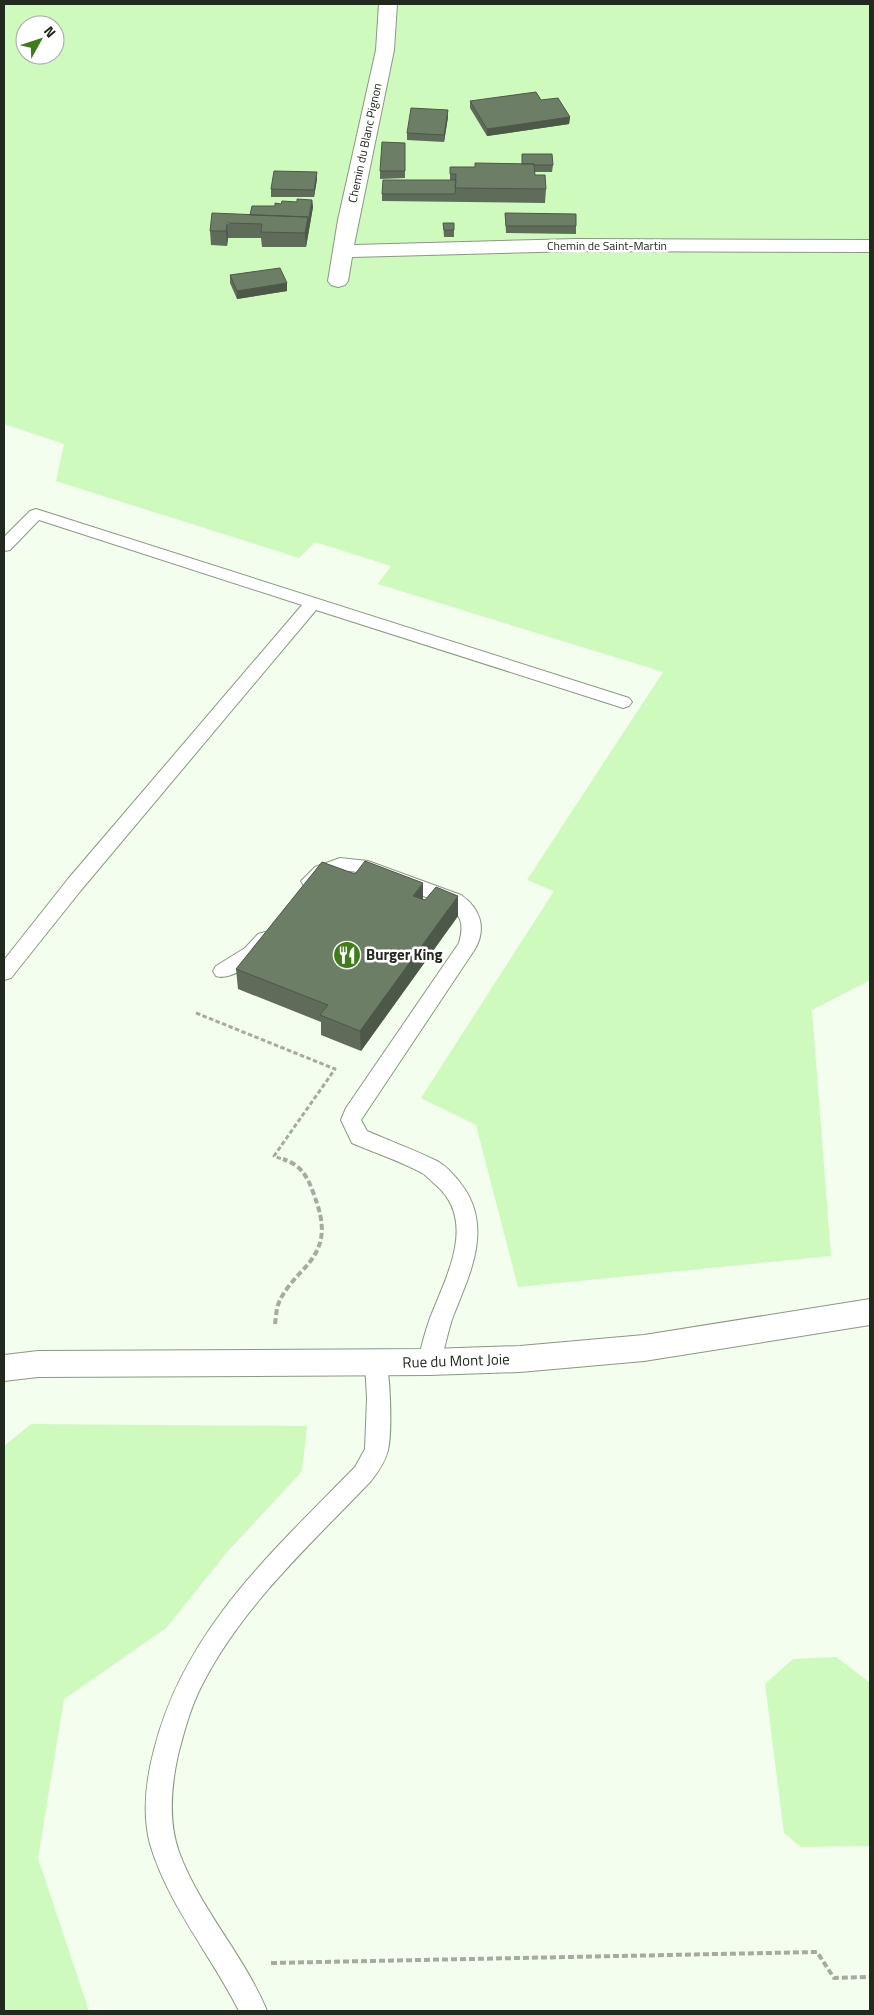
<svg xmlns="http://www.w3.org/2000/svg" width="874" height="2015" viewBox="0 0 874 2015" font-family="'Titillium Web',sans-serif">
<style>
.green{fill:#cffabe;fill-rule:evenodd}
.lines{fill:none;stroke-linecap:round;stroke-linejoin:round}
.service-casing{stroke:#889981;stroke-width:2}
.minor-casing{stroke:#889981;stroke-width:2}
.path-far1{stroke:#a3ad9f;stroke-width:3;stroke-dasharray:4.5 2.5;stroke-linecap:butt}
.path{stroke:#a3ad9f;stroke-width:4;stroke-dasharray:6 3;stroke-linecap:butt}
.service{fill:#fff;fill-rule:evenodd}
.minor{fill:#fff;fill-rule:evenodd}
.wall{fill:#5e6c59}
.shaded-wall{fill:#4c5848}
.building{fill:#6d7e67;stroke:#4c5848}
.labels{text-anchor:middle;stroke-width:5;stroke-linejoin:round;paint-order:stroke}
.far-street-label{font-size:12px;fill:#22291f;stroke:#fff}
.poi-label{font-size:15px;font-weight:bold;fill:#22291f;stroke:#fff;text-anchor:start}
.street-label{font-size:15px;fill:#22291f;stroke:#fff}
</style>
<rect width="100%" height="100%" fill="#f3feee"/>
<!-- green -->
<path class="green" d="M 4,4 L 870,4 L 870,980 L 812,1010 L 831,1256 L 518,1287 L 476,1125 L 421,1098 L 554,891 L 527,880 L 663,672 L 378,584 L 391,566 L 315,542 L 299,558 L 56,481 L 64,444 L 4,424 ZM 25,25 L 55,25 L 55,55 L 25,55 Z
M 31,1424 L 307,1426 L 302,1471 L 228,1551 L 166,1628 L 64,1699 L 38,1858 L 89,2011 L 4,2011 L 4,1446 Z
M 836,1657 L 869,1682 L 870,1846 L 801,1847 L 784,1833 L 765,1684 L 793,1659 Z"/>
<g class="lines">
<!-- service casing -->
<g class="service-casing">
<path id="service" d="M 36,509 L 629,698 L 632,702 L 629,706 L 623,708 L 617,706 L 316,610 L 82,889 L 11,978 L 4,980 L 4,960 L 68,879 L 302,605 L 39,520 L 10,550 L 4,551 L 4,537 L 30,511 Z
M 340,858 L 368,861 L 461,895 C 480,908 487,928 475,949 L 361,1120 L 367,1131 C 390,1141 415,1150 437,1161 C 448,1167 457,1178 464,1188 C 492,1229 470,1274 454,1314 C 447,1332 445,1352 437,1369 L 429,1372 L 421,1369 L 418,1362 C 421,1347 425,1332 430,1318 C 446,1277 477,1222 437,1186 C 432,1182 427,1176 422,1173 C 400,1161 375,1153 352,1143 L 341,1120 L 346,1108 L 459,943 C 464,925 462,915 447,905 C 427,897 406,890 386,882 C 374,878 362,872 349,871 C 327,870 321,891 304,886 L 301,881 L 315,867 Z
M 265,932 L 272,934 L 275,939 C 266,954 234,982 216,976 L 213,971 L 216,966 L 245,948 L 258,934 Z
M 376,1353 L 384,1356 C 391,1370 392,1434 388,1450 C 385,1462 378,1472 371,1481 C 310,1545 241,1607 201,1687 C 190,1709 184,1732 178,1755 C 171,1787 168,1821 179,1852 C 200,1909 244,1955 267,2011 L 239,2011 C 211,1955 168,1905 150,1844 C 142,1813 146,1780 154,1750 C 184,1630 272,1552 355,1467 L 365,1449 L 367,1398 L 365,1363 L 368,1356 Z"/>
</g>
<!-- minor casing -->
<g class="minor-casing">
<path id="minor" d="M 379,4 L 397,4 L 394,50 L 354,245 L 577,239 L 870,240 L 870,252 L 577,251 L 352,257 L 348,281 L 345,285 L 338,287 L 331,285 L 328,281 L 338,220 L 376,50 Z
M 870,1299 L 870,1325 L 644,1361 L 520,1372 L 429,1375 L 38,1377 L 4,1381 L 4,1355 L 38,1351 L 429,1349 L 520,1346 L 644,1335 Z"/>
</g>
<!-- path-far1 -->
<path class="path-far1" d="M 196,1013 L 335,1069 L 274,1156 L 287,1161"/>
<!-- path -->
<path class="path" d="M 275,1324 C 276,1318 276,1311 278,1305 C 282,1293 292,1282 300,1273 C 327,1246 326,1226 313,1192 C 307,1176 301,1165 283,1159
M 271,1963 L 817,1952 L 834,1978 L 870,1977"/>
<!-- service -->
<use href="#service" class="service"/>
<!-- minor -->
<use href="#minor" class="minor"/>
</g>
<!-- wall -->
<path class="wall" d="M 541,100 L 570,117 L 569,124 L 487,136 L 470,108 L 470,101 Z
M 448,117 L 444,142 L 407,140 L 407,133 Z
M 405,143 L 405,178 L 380,179 L 380,171 Z
M 522,154 L 553,165 L 552,172 L 535,172 L 535,175 L 546,189 L 545,203 L 382,201 L 382,194 L 450,180 L 450,167 L 475,167 L 522,164 Z
M 317,179 L 314,197 L 271,197 L 271,189 Z
M 312,200 L 313,207 L 306,247 L 262,247 L 261,238 L 228,238 L 227,246 L 211,245 L 210,231 L 250,215 L 275,206 L 281,204 Z
M 505,213 L 576,226 L 576,234 L 506,233 Z
M 443,223 L 454,223 L 454,237 L 444,237 Z
M 230,275 L 287,283 L 287,291 L 237,299 L 230,283 Z
M 423,900 L 458,916 L 361,1051 L 321,1035 L 321,1022 L 238,989 L 236,969 Z"/>
<!-- shaded-wall -->
<path class="shaded-wall" d="M 448,110 L 448,117 L 444,142 L 444,135 Z
M 570,117 L 569,124 L 487,136 L 487,129 Z
M 317,172 L 317,179 L 314,197 L 314,190 Z
M 312,200 L 313,207 L 306,247 L 305,233 L 308,217 Z
M 227,223 L 228,238 L 227,246 L 226,231 Z
M 287,283 L 287,291 L 237,299 L 237,291 Z
M 423,883 L 423,903 L 413,896 Z
M 458,896 L 458,916 L 361,1051 L 360,1031 Z"/>
<!-- building -->
<path class="building" d="M 536,92 L 541,100 L 558,98 L 570,117 L 487,129 L 470,101 Z
M 411,108 L 448,110 L 444,135 L 407,133 Z
M 382,142 L 405,143 L 405,171 L 380,171 Z
M 522,154 L 552,154 L 553,165 L 534,165 L 534,164 L 522,164 Z
M 475,163 L 534,164 L 535,175 L 545,175 L 546,189 L 455,188 L 456,174 L 450,174 L 450,167 L 475,167 Z
M 274,171 L 317,172 L 314,190 L 271,189 Z
M 383,180 L 456,180 L 455,194 L 382,194 Z
M 297,199 L 312,200 L 308,223 L 308,217 L 250,215 L 252,206 L 275,206 L 275,203 L 281,204 L 282,201 L 297,202 Z
M 212,213 L 308,217 L 305,233 L 261,232 L 262,224 L 227,223 L 226,231 L 210,231 Z
M 505,213 L 576,214 L 576,226 L 506,226 Z
M 443,223 L 454,223 L 454,230 L 444,230 Z
M 280,268 L 287,283 L 237,291 L 230,275 Z
M 365,861 L 423,883 L 413,896 L 425,900 L 436,887 L 458,896 L 360,1031 L 320,1015 L 328,1005 L 236,969 L 322,862 L 355,874 Z"/>
<!-- icons -->
<defs>
<g id="restaurant-disc" transform="scale(1.4375)"><circle r="9.5" fill="#3f7d1a" stroke="#fff"/><path d="M-5-6h1v4h1v-4h1v4h1v-4h1v5L-1.5 .5V6h-2V.5L-5-1ZM5-6V6H3V1.5H1.5Q1.5-4 5-6Z" fill="#fff"/></g>
</defs>
<g fill-rule="evenodd">
<use href="#restaurant-disc" x="347" y="955"/>
</g>
<g class="labels">
<!-- far-street labels -->
<g class="far-street-label">
<text transform="translate(365 143) rotate(-78)" y="4">Chemin du Blanc Pignon</text>
<text x="607" y="250">Chemin de Saint-Martin</text>
</g>
<!-- poi labels -->
<g class="poi-label">
<text x="366" y="960">Burger King</text>
</g>
<!-- street labels -->
<g class="street-label">
<text transform="translate(456 1361) rotate(-2)" y="5">Rue du Mont Joie</text>
</g>
</g>
<!-- border -->
<rect width="874" height="2015" fill="none" stroke="#22291f" stroke-width="10"/>
<!-- north arrow -->
<g transform="translate(40 40) rotate(50)"><circle r="24" fill="#ffffff" stroke="#a7a9a5"/>
<path d="M0-4L9 19L0 12L-9 19Z" fill="#3f7d1a"/>
<text y="-8" font-size="14" font-weight="bold" text-anchor="middle" fill="#22291f">N</text>
</g>
</svg>
